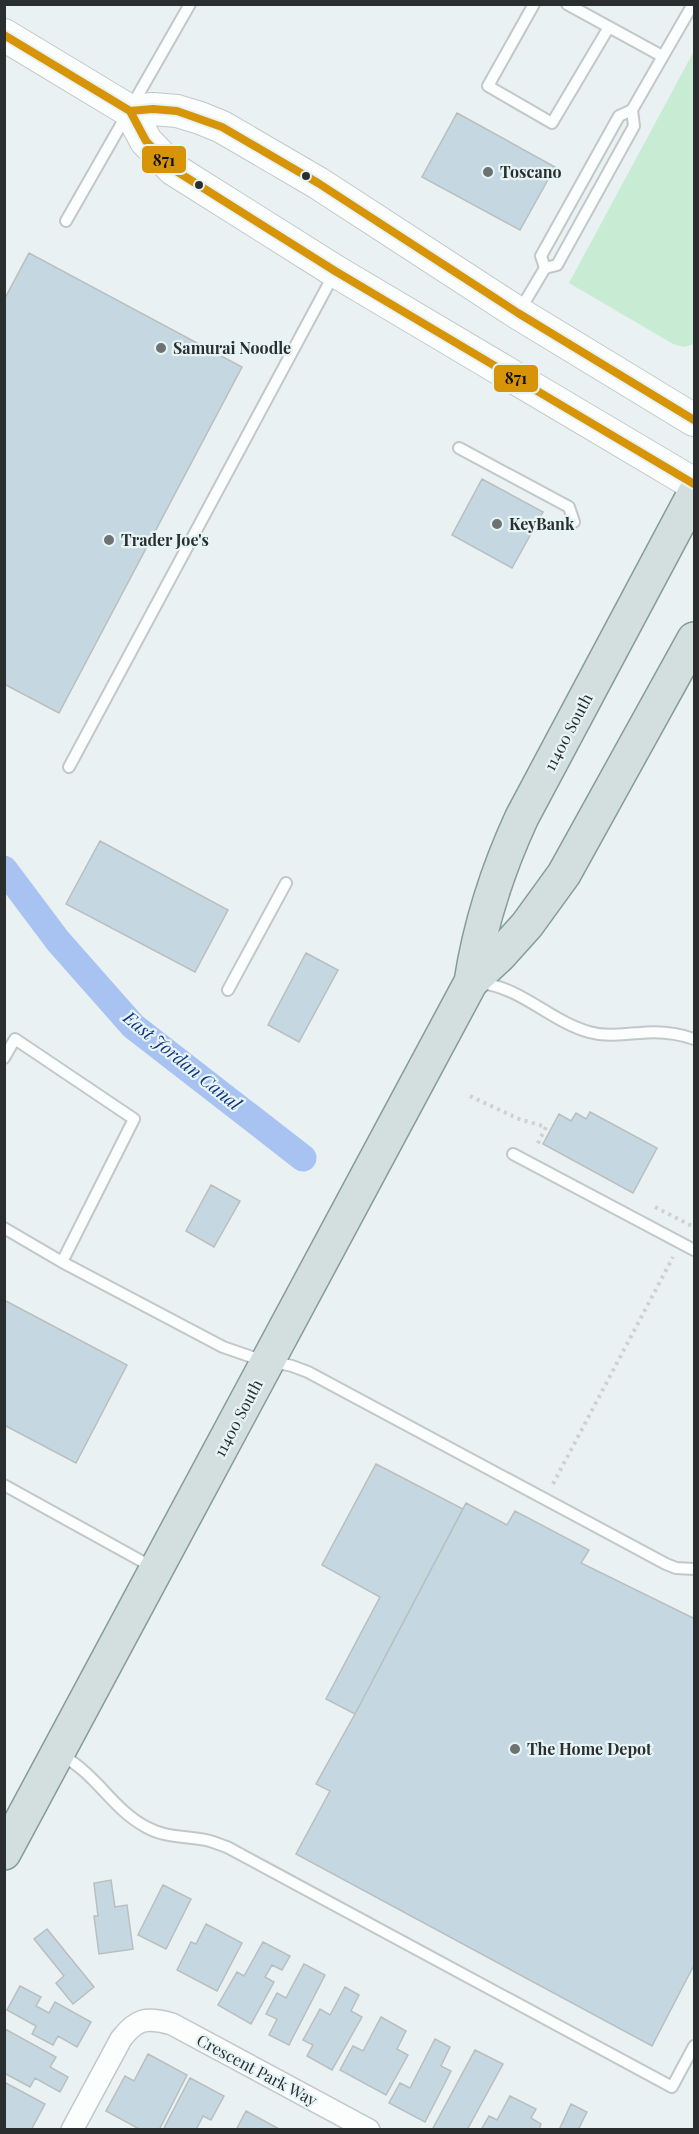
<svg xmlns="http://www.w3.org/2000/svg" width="699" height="2134" viewBox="0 0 699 2134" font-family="'Playfair Display',serif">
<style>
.green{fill:#c7ecd3}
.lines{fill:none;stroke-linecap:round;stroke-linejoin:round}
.canal{stroke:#a8c3f1;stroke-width:27}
.building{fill:#c5d8e2;stroke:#b9bebf;stroke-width:1.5}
.service-casing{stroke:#c2c8c8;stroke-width:14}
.minor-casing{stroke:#c2c8c8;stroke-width:24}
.secondary-casing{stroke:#c2c8c8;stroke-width:34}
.primary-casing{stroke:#849c99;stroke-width:36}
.path{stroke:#ced1d1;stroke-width:4;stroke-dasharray:3 4.5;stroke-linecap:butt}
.service{stroke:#fcfdfd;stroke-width:10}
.minor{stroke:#fcfdfd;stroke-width:21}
.secondary{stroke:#fcfdfd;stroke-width:32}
.primary{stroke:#d2dfde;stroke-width:33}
.bus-1-casing{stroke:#e7f4f5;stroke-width:12}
.bus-1{stroke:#d89407;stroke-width:8}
.poi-dot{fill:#6d7273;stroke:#e7f4f5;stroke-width:2}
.bus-dot{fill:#2a2e2f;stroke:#e7f4f5;stroke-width:2}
.labels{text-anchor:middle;stroke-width:4.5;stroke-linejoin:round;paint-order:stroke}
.poi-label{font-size:16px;font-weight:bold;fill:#2a2e2f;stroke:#e7f4f5;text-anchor:start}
.street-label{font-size:16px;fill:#2a2e2f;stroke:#e7f4f5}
.water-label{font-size:18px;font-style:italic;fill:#0f337d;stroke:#e7f4f5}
.line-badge{stroke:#e7f4f5;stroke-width:2}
.pale-badge-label{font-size:16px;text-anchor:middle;font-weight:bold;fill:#111}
</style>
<rect width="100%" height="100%" fill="#eaf1f2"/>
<!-- green -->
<path class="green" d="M 694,51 L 694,344 L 684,347 L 673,344 L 569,283 Z"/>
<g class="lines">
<!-- canal -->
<path class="canal" d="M 4,869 L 58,941 L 133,1026 L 303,1158"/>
</g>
<!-- building -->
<path class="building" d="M 457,113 L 555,167 L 520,230 L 422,177 Z
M 29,253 L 242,367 L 59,713 L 4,684 L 4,300 Z
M 482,479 L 543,512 L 512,568 L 452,535 Z
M 100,841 L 228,910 L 195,972 L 66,904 Z
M 306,953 L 338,970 L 299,1042 L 268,1025 Z
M 590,1112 L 657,1148 L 633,1193 L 543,1144 L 559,1114 L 571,1121 L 576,1113 L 586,1119 Z
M 211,1185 L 240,1201 L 214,1247 L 186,1231 Z
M 4,1300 L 127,1365 L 76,1463 L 4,1425 Z
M 376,1464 L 463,1509 L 355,1714 L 326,1699 L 380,1597 L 322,1565 Z
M 466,1503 L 507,1525 L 515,1511 L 589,1550 L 581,1563 L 693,1618 L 694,1616 L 694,1965 L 652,2046 L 296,1854 L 330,1791 L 316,1784 L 355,1714 Z
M 111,1880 L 115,1907 L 127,1905 L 133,1949 L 99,1954 L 94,1916 L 98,1916 L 94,1883 Z
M 163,1885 L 191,1899 L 166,1949 L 138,1935 Z
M 206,1924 L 242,1943 L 217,1991 L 177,1970 L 191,1942 L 196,1944 Z
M 47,1929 L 94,1987 L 73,2004 L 56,1983 L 64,1976 L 34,1939 Z
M 263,1942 L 290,1956 L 282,1970 L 272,1965 L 265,1977 L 274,1982 L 251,2024 L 218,2005 L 237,1972 L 244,1976 Z
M 304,1964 L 325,1975 L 289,2045 L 269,2035 L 277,2019 L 266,2014 L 277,1993 L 286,1998 Z
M 20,1986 L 41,1997 L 36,2006 L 49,2013 L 55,2002 L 91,2022 L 77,2047 L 58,2036 L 53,2045 L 32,2034 L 36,2026 L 7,2010 Z
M 345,1987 L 359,1995 L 351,2011 L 362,2017 L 332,2070 L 307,2056 L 313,2045 L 303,2040 L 320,2009 L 330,2015 Z
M 381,2017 L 406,2031 L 397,2049 L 408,2055 L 386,2095 L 340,2070 L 353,2046 L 363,2051 Z
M 5,2029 L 56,2057 L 50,2067 L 68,2077 L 60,2092 L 35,2078 L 30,2087 L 4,2073 Z
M 435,2039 L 450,2047 L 441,2066 L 451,2071 L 425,2122 L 389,2103 L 400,2083 L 410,2088 Z
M 475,2050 L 503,2064 L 467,2130 L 432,2130 Z
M 148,2054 L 187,2075 L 159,2130 L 141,2130 L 106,2111 L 125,2076 L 134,2081 Z
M 190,2078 L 224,2096 L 211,2120 L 203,2116 L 196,2130 L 167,2130 L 164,2128 Z
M 4,2082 L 45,2104 L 31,2130 L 4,2130 Z
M 510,2096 L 536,2109 L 531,2118 L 541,2124 L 539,2130 L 481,2130 L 489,2116 L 497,2120 Z
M 571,2104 L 587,2112 L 578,2130 L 559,2130 Z
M 246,2111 L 281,2130 L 236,2130 Z"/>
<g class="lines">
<!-- service casing -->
<g class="service-casing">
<path id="service" d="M 534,4 L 488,86 L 552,123 L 609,27
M 567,4 L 662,56
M 632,110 L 693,4
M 66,221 L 190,4
M 520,310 L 545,268 L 541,256 L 619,116 L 632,110 L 634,126 L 557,265 L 545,268
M 459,448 L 569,507 L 574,522
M 69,767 L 334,274
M 480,983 C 521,987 550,1021 589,1032 C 606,1037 622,1034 640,1033 C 658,1031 677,1033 694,1039
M 228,990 L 286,883
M 4,1058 L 15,1039 L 134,1119 L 62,1262 L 223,1347 L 252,1357 L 292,1366 L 308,1372 L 666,1564 L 676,1568 L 694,1569
M 513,1154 L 694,1250
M 4,1228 L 62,1262
M 4,1485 L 154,1568
M 61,1755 C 97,1774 111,1808 146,1827 C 164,1837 181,1836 200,1839 C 210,1840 218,1844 227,1847 L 672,2087 L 694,2046"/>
</g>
<!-- minor casing -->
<g class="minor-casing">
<path id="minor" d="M 72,2130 L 121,2039 C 137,2018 147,2017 172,2024 L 369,2130"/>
</g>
<!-- secondary casing -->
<g class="secondary-casing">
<path id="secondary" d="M 4,35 L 130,111 L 146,141 L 173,169 L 335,271 L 694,484
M 130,111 L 153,109 L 177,111 L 200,118 L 222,127 L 318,183 L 518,313 L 694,420"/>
</g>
<!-- primary casing -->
<g class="primary-casing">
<path id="primary" d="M 471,982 L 500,955 L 527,925 L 564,874 L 694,639
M 4,1853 L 471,982 C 480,924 497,871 522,817 L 694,494"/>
</g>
<!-- path -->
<path class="path" d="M 470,1096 L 519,1119 L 546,1127 L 536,1147
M 655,1207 L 694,1227
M 553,1484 L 673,1257"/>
<!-- service -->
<use href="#service" class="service"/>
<!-- minor -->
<use href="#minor" class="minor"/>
<!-- secondary -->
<use href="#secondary" class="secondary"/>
<!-- primary -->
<use href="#primary" class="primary"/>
<!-- bus-1 casing -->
<g class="bus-1-casing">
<path id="bus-1" d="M 4,35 L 130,111 L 146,141 L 173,169 L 335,271 L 694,484
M 97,91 L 130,111 L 153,109 L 177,111 L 222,127 L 318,183 L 518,313 L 694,420"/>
</g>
<!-- bus-1 -->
<use href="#bus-1" class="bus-1"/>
</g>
<!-- markers -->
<g class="poi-dot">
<circle cx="488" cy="172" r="6"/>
<circle cx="161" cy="348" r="6"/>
<circle cx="497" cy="524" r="6"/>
<circle cx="109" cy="540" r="6"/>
<circle cx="515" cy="1749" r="6"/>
</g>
<g class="bus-dot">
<circle cx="306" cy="176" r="5"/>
<circle cx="199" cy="185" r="5"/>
</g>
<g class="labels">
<!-- poi labels -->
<g class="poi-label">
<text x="500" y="178">Toscano</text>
<text x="173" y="354">Samurai Noodle</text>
<text x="509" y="530">KeyBank</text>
<text x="121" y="546">Trader Joe's</text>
<text x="527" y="1755">The Home Depot</text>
</g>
<!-- street labels -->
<g class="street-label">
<text transform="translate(568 732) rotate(-62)" y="6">11400 South</text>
<text transform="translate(238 1418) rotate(-62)" y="6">11400 South</text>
<text transform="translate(257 2070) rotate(28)" y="6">Crescent Park Way</text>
</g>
<!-- water labels -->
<g class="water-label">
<text transform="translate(182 1061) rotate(39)" y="6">East Jordan Canal</text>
</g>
</g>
<g class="line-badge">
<rect x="141" y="145" width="46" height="29" rx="6" fill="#d89407"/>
<rect x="493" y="364" width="46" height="29" rx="6" fill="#d89407"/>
</g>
<g class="pale-badge-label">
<text x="164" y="166">871</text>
<text x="516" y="384">871</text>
</g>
<!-- border -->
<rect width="699" height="2134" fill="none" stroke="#2a2e2f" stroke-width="12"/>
</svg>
